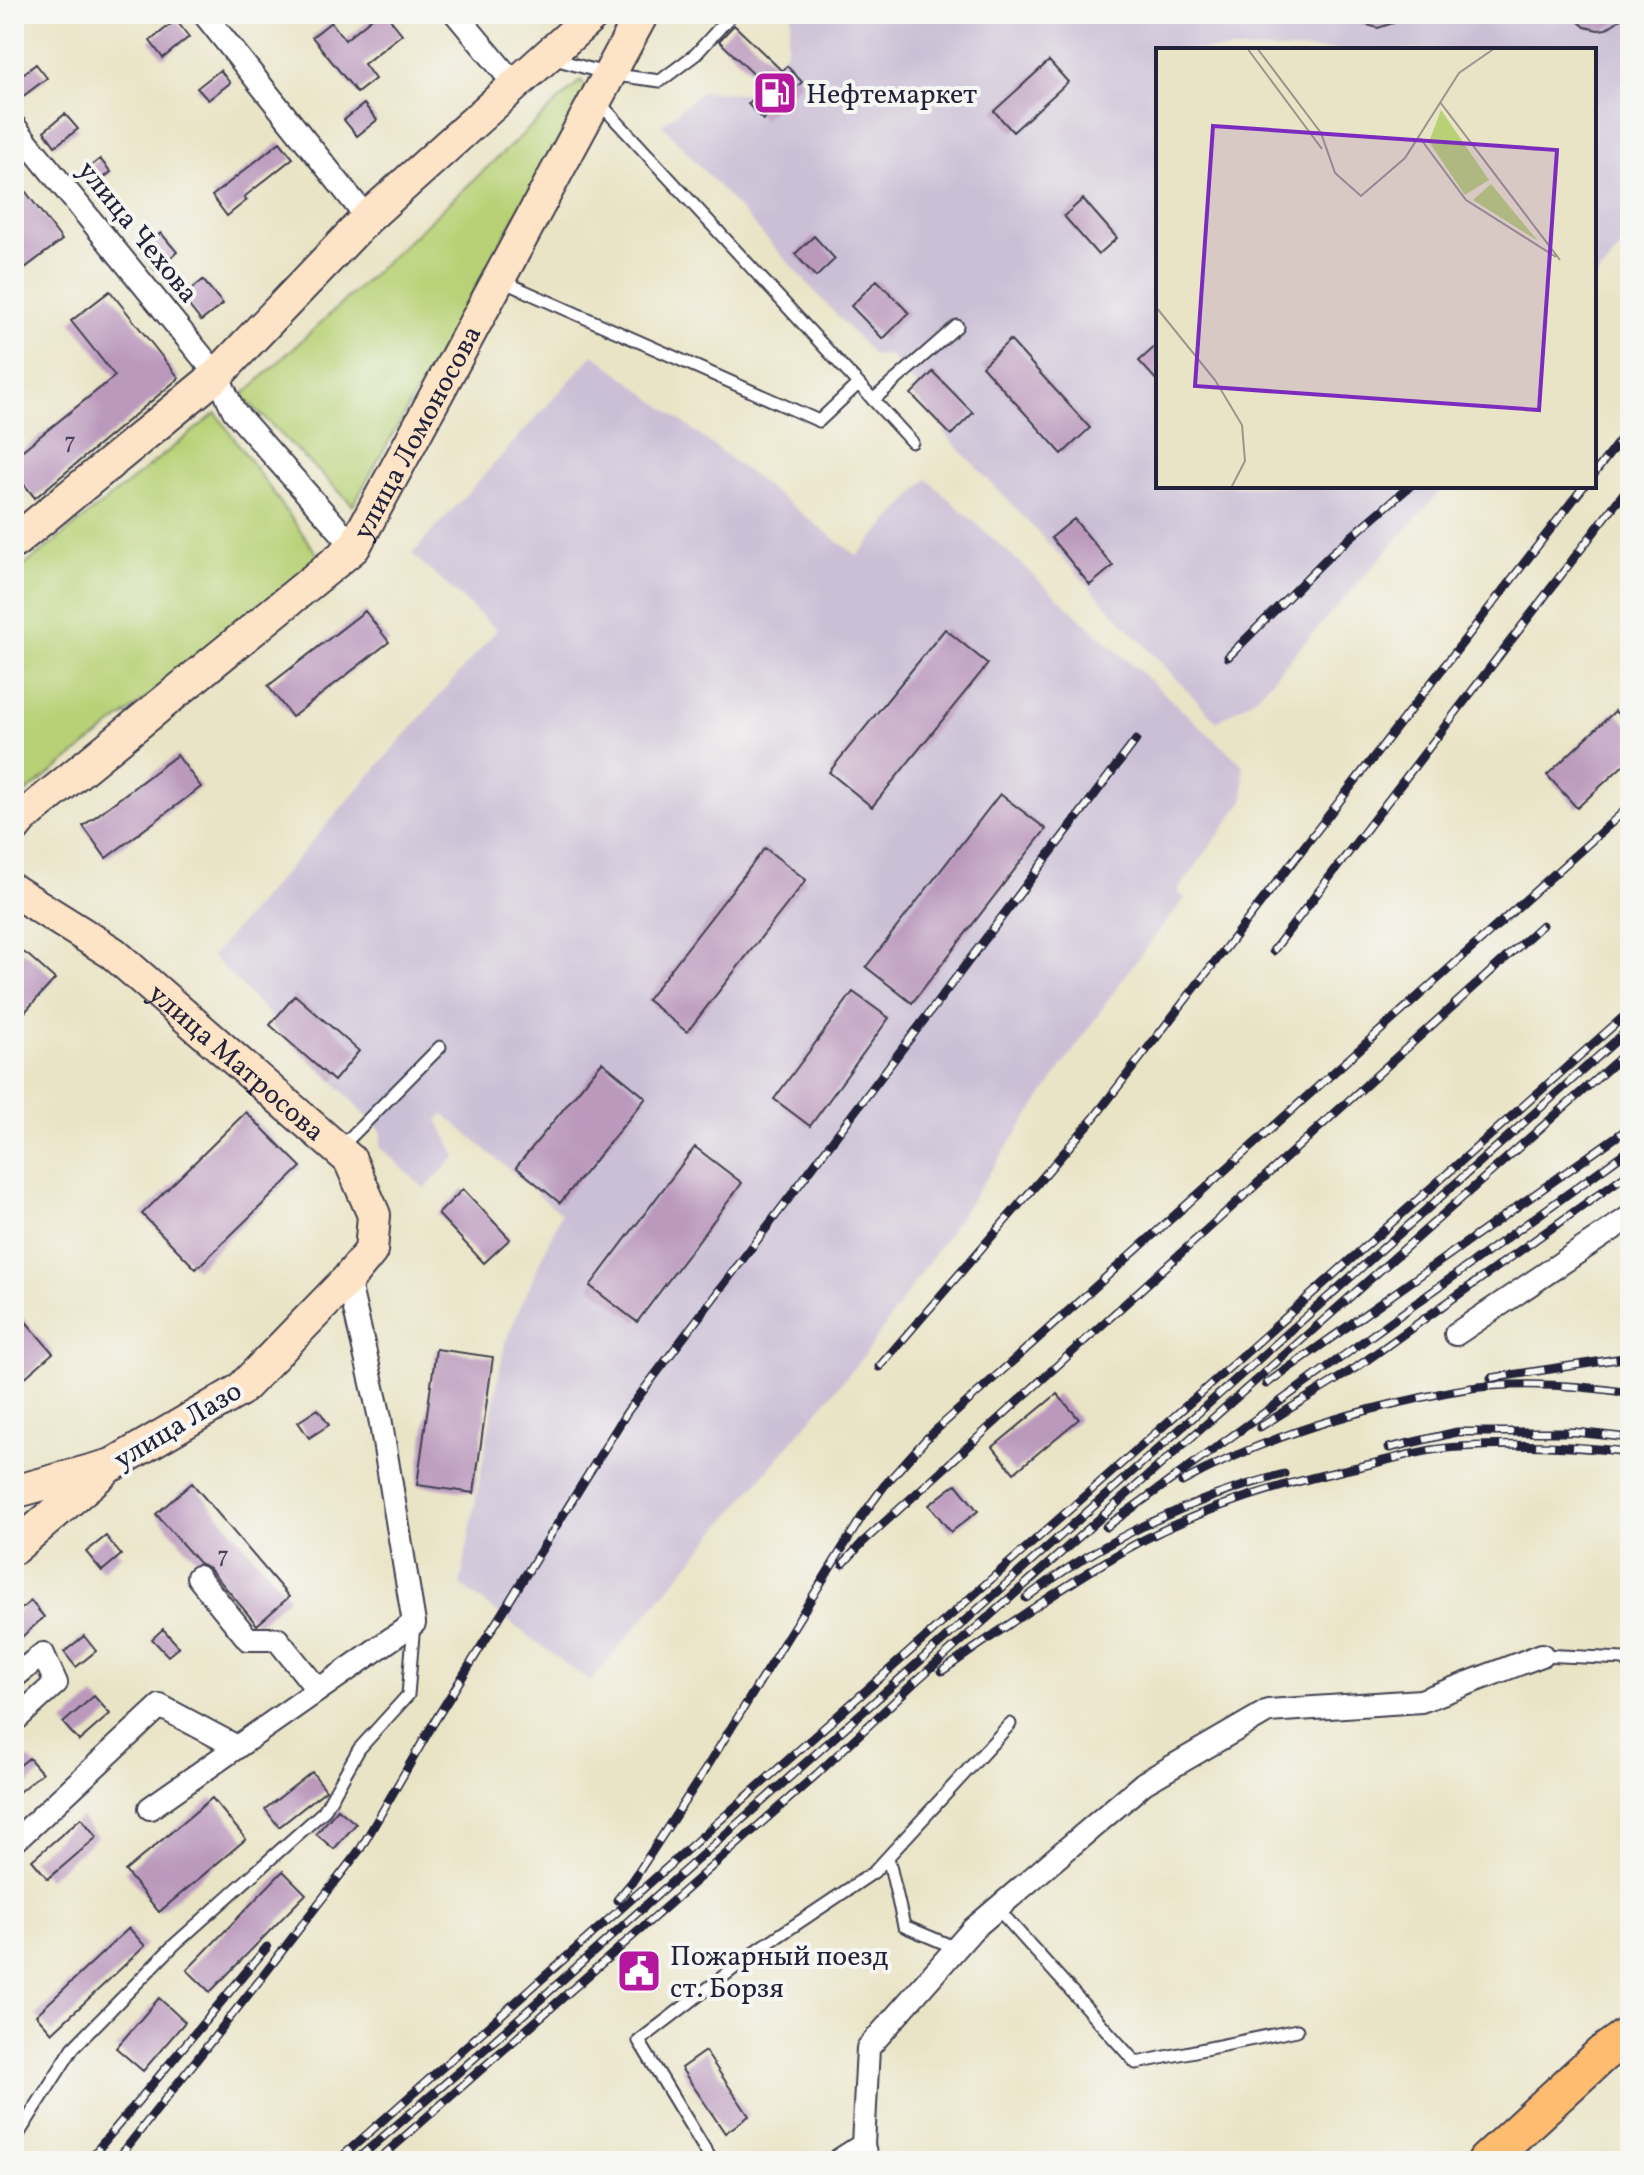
<svg xmlns="http://www.w3.org/2000/svg" width="1644" height="2175" viewBox="0 0 1644 2175" font-family="Vollkorn,serif">
<style>
.industrial{fill:#cbbfd5}
.green{fill:#b8d176;stroke:#6d7a58;stroke-width:2}
.building{fill:#bb99bd}
.lines{fill:none;stroke-linecap:round;stroke-linejoin:round}
.lane-casing{stroke:#403f50;stroke-width:15}
.street-casing{stroke:#403f50;stroke-width:26}
.secondary-casing{stroke:#403f50;stroke-width:36}
.primary-casing{stroke:#403f50;stroke-width:40}
.lane{stroke:#fff;stroke-width:11}
.street{stroke:#fff;stroke-width:22}
.secondary{stroke:#fee4c6;stroke-width:32}
.primary{stroke:#fdbc70;stroke-width:36}
.rail-casing{stroke:#22223b;stroke-width:9}
.rail{stroke:#f6f6f2;stroke-width:6;stroke-dasharray:18;stroke-linecap:butt}
.labels{text-anchor:middle;stroke-width:8;stroke-linejoin:round;paint-order:stroke}
.number-label{font-size:24px;fill:#48405c}
.poi-label{font-size:28px;fill:#22223b;stroke:#f6f6f2;text-anchor:start}
.street-label{font-size:28px;fill:#22223b;stroke:#f6f6f2}
.inset-road{fill:none;stroke:#9a968e;stroke-width:2}
.view{fill:#7b2cbf;fill-opacity:0.15;stroke:#7b2cbf;stroke-width:4}
.inset-edge{fill:none;stroke:#22223b;stroke-width:4}
</style>
<rect width="100%" height="100%" fill="#f6f6f2"/>
<filter id="ink" filterUnits="userSpaceOnUse"><feTurbulence type="fractalNoise" baseFrequency=".0125" numOctaves="2"/><feDisplacementMap in="SourceGraphic" scale="16" xChannelSelector="R" yChannelSelector="G"/><feConvolveMatrix kernelMatrix="1 2 1 2 8 2 1 2 1" color-interpolation-filters="sRGB"/></filter>
<filter id="wash" filterUnits="userSpaceOnUse"><feTurbulence type="fractalNoise" baseFrequency=".006" numOctaves="4" result="noise"/><feDisplacementMap in="SourceGraphic" scale="32" xChannelSelector="R" yChannelSelector="G"/><feGaussianBlur stdDeviation="1.8" result="paint"/><feColorMatrix in="noise" values="0 0 0 0 0 0 0 0 0 0 0 0 0 0 0 0 0 1.4 0 .05"/><feComposite in="paint" operator="in"/></filter>
<g filter="url(#wash)">
<rect width="100%" height="100%" fill="#eae4c6"/>
<!-- industrial -->
<path class="industrial" d="M 792,14 L 864,14 L 882,17 L 885,14 L 1630,14 L 1630,236 L 1594,281 L 1594,50 L 1158,50 L 1158,486 L 1445,486 L 1256,697 L 1217,722 L 944,433 L 949,422 L 889,355 L 874,356 L 662,125 L 701,92 L 746,93 L 786,51 Z
M 594,354 L 857,556 L 927,479 L 1243,765 L 1244,800 L 1177,892 L 1185,898 L 1126,974 L 867,1352 L 590,1682 L 460,1585 L 505,1342 L 561,1214 L 444,1114 L 438,1120 L 456,1156 L 425,1189 L 380,1147 L 382,1132 L 212,956 L 497,630 L 412,554 Z"/>
<!-- green -->
<path class="green" d="M 581,80 L 587,89 L 353,505 L 242,396 Z
M 216,413 L 322,561 L 14,802 L 14,574 Z"/>
<g id="blocks">
<!-- building -->
<path class="building" d="M 377,14 L 386,14 L 402,34 L 364,64 L 375,79 L 357,93 L 312,37 L 331,22 L 345,40 Z
M 1343,14 L 1417,14 L 1417,15 L 1378,28 L 1343,18 Z
M 1570,14 L 1628,14 L 1606,29 L 1598,30 L 1585,27 Z
M 176,20 L 189,37 L 163,58 L 150,41 Z
M 734,25 L 782,71 L 787,66 L 802,82 L 763,120 L 748,104 L 766,86 L 719,41 Z
M 1049,61 L 1068,82 L 1013,132 L 994,111 Z
M 36,64 L 47,78 L 22,97 L 14,87 L 14,81 Z
M 220,70 L 230,83 L 208,100 L 197,88 Z
M 364,104 L 377,120 L 357,136 L 344,120 Z
M 65,114 L 78,129 L 55,146 L 44,131 Z
M 280,142 L 293,158 L 244,197 L 247,200 L 227,216 L 212,196 Z
M 100,159 L 111,172 L 89,189 L 78,176 Z
M 14,176 L 62,240 L 21,271 L 14,261 Z
M 1083,199 L 1117,238 L 1098,255 L 1064,216 Z
M 161,233 L 177,252 L 155,270 L 139,250 Z
M 814,236 L 835,259 L 816,277 L 795,254 Z
M 203,280 L 223,304 L 201,321 L 182,297 Z
M 877,280 L 909,313 L 883,339 L 851,306 Z
M 110,291 L 179,378 L 35,498 L 14,472 L 14,457 L 115,376 L 71,321 Z
M 1010,340 L 1090,428 L 1062,454 L 982,366 Z
M 1158,344 L 1158,382 L 1139,361 Z
M 933,372 L 973,413 L 951,435 L 911,394 Z
M 1074,519 L 1113,566 L 1090,585 L 1051,538 Z
M 365,611 L 389,642 L 292,717 L 268,686 Z
M 945,629 L 988,664 L 872,807 L 829,772 Z
M 1615,711 L 1630,727 L 1630,759 L 1577,808 L 1547,775 Z
M 177,755 L 201,787 L 106,858 L 83,826 Z
M 1000,794 L 1046,829 L 912,1003 L 866,967 Z
M 765,848 L 806,880 L 687,1032 L 647,1000 Z
M 14,947 L 28,955 L 55,979 L 14,1024 Z
M 853,992 L 889,1018 L 810,1126 L 774,1099 Z
M 295,995 L 359,1051 L 334,1081 L 270,1025 Z
M 602,1062 L 646,1098 L 560,1203 L 516,1167 Z
M 246,1112 L 301,1167 L 196,1269 L 142,1214 Z
M 695,1147 L 742,1183 L 637,1322 L 590,1286 Z
M 463,1189 L 510,1239 L 484,1263 L 438,1214 Z
M 14,1308 L 53,1353 L 14,1387 Z
M 436,1349 L 493,1357 L 474,1493 L 417,1485 Z
M 1057,1394 L 1079,1419 L 1014,1473 L 993,1447 Z
M 318,1409 L 329,1425 L 309,1438 L 298,1422 Z
M 192,1483 L 289,1597 L 257,1625 L 209,1568 L 199,1563 L 156,1514 Z
M 956,1484 L 978,1511 L 951,1532 L 929,1505 Z
M 106,1536 L 121,1555 L 102,1571 L 86,1552 Z
M 31,1601 L 44,1617 L 14,1644 L 14,1615 Z
M 163,1629 L 179,1647 L 168,1656 L 152,1639 Z
M 84,1636 L 96,1651 L 76,1667 L 64,1652 Z
M 94,1696 L 110,1714 L 79,1741 L 63,1723 Z
M 29,1758 L 42,1773 L 14,1796 L 14,1770 Z
M 312,1772 L 326,1790 L 279,1827 L 265,1809 Z
M 212,1798 L 246,1839 L 159,1912 L 125,1871 Z
M 338,1809 L 356,1824 L 334,1849 L 316,1834 Z
M 81,1818 L 97,1837 L 48,1879 L 32,1860 Z
M 283,1871 L 306,1894 L 210,1992 L 187,1970 Z
M 129,1928 L 145,1946 L 52,2033 L 36,2015 Z
M 159,1998 L 185,2022 L 143,2071 L 116,2048 Z
M 705,2051 L 749,2116 L 725,2133 L 681,2068 Z"/>
</g>
</g>
<g filter="url(#ink)">
<use href="#blocks" fill-opacity="0" stroke="#403f50" stroke-width="2"/>
<g class="lines">
<!-- lane casing -->
<g class="lane-casing">
<path id="lane" d="M 551,58 L 608,74 L 660,81 L 696,54 L 732,14
M 598,101 L 912,442
M 502,281 L 819,421 L 858,384
M 873,400 L 957,326
M 339,1149 L 440,1047
M 1542,1655 L 1624,1659 L 1630,1664
M 888,1857 L 904,1926 L 956,1948
M 997,1908 L 1136,2063 L 1297,2030
M 14,2141 L 73,2048 L 174,1945 L 324,1811 L 359,1749 L 408,1695 L 414,1623
M 712,2161 L 639,2041 L 759,1949 L 874,1872 L 1010,1724"/>
</g>
<!-- street casing -->
<g class="street-casing">
<path id="street" d="M 204,14 L 367,218
M 456,14 L 515,85
M 14,126 L 217,375 L 234,411 L 354,547
M 1456,1334 L 1630,1217
M 198,1577 L 248,1639 L 277,1639 L 318,1690
M 14,1677 L 43,1654 L 56,1683 L 14,1721
M 150,1808 L 237,1747
M 14,1842 L 160,1706 L 237,1747 L 414,1623 L 380,1418 L 348,1279
M 838,2161 L 863,2145
M 867,2161 L 863,2145 L 868,2048 L 973,1929 L 1144,1783 L 1268,1711 L 1421,1701 L 1542,1655"/>
</g>
<!-- secondary casing -->
<g class="secondary-casing">
<g id="secondary">
<path d="M 14,542 L 217,375 L 367,218 L 594,14"/>
<path id="s1" d="M 14,828 L 22,818 L 354,547 L 642,14"/>
<path id="s2" d="M 14,891 L 113,953 L 350,1160 L 374,1215 L 371,1251 L 348,1279 L 240,1390 L 112,1465 L 14,1492"/>
<path d="M 14,1548 L 103,1472"/>
</g>
</g>
<!-- primary casing -->
<g class="primary-casing">
<path id="primary" d="M 1486,2161 L 1602,2054 L 1630,2034"/>
</g>
<!-- lane -->
<use href="#lane" class="lane"/>
<!-- street -->
<use href="#street" class="street"/>
<!-- secondary -->
<use href="#secondary" class="secondary"/>
<!-- primary -->
<use href="#primary" class="primary"/>
<!-- rail casing -->
<g class="rail-casing">
<path id="rail" d="M 1594,474 L 1630,427
M 1228,657 L 1330,555 L 1410,486
M 1273,951 L 1630,485
M 879,1367 L 1093,1119 L 1584,486
M 1491,1378 L 1630,1357
M 1266,1384 L 1630,1127
M 1260,1427 L 1357,1367 L 1630,1172
M 1389,1448 L 1457,1432 L 1575,1432 L 1630,1438
M 1182,1482 C 1254,1443 1331,1417 1411,1400 C 1437,1394 1463,1388 1490,1386 C 1534,1383 1586,1386 1630,1393
M 1106,1527 L 1630,1149
M 843,1564 L 863,1542 L 1542,925
M 1026,1598 C 1102,1540 1192,1498 1284,1474
M 942,1671 C 1002,1629 1062,1587 1125,1550 C 1200,1507 1287,1482 1371,1464 C 1400,1457 1430,1448 1460,1447 C 1516,1443 1574,1446 1630,1452
M 617,1900 L 632,1882 L 707,1767 L 863,1515 L 884,1486 L 926,1439 L 1630,806
M 88,2161 L 267,1947
M 116,2161 L 263,1976 L 361,1848 L 433,1724 L 627,1412 L 1136,740
M 337,2161 L 1630,1011
M 355,2161 L 470,2062 L 1630,1028
M 377,2161 L 817,1774 L 915,1682 L 1630,1049"/>
</g>
<!-- rail -->
<use href="#rail" class="rail"/>
</g>
</g>
<!-- icons -->
<defs>
<g id="fuel-square" transform="scale(2.3)"><rect x="-9" y="-9" width="18" height="18" rx="4" fill="#b5179e" stroke="#f6f6f2"/><path d="M-5.5-6h7V0h2V4h1.3V-2.5L3-4.5l.8-.8L6-3V5H2.5V1h-1V6h-7ZM-4.2-4.7v3.2H.2V-4.7Z" fill="#fff"/></g>
<g id="civic-square" transform="scale(2.3)"><rect x="-9" y="-9" width="18" height="18" rx="4" fill="#b5179e" stroke="#f6f6f2"/><path d="M-.6-6.5H3V-4.5H.6V-3L4-1V1h2V6H-6V1h2V-1L-.6-3ZM-1.2 2.5V6h2.4V2.5Z" fill="#fff"/></g>
</defs>
<g fill-rule="evenodd">
<use href="#fuel-square" x="775" y="93"/>
<use href="#civic-square" x="639" y="1971"/>
</g>
<g class="labels">
<!-- number labels -->
<g class="number-label">
<text x="70" y="449">7</text>
<text x="223" y="1563">7</text>
</g>
<!-- poi labels -->
<g class="poi-label">
<text x="806" y="103">Нефтемаркет</text>
<text x="670" y="1965">Пожарный поезд<tspan x="670" dy="32">ст. Борзя</tspan></text>
</g>
<!-- street labels -->
<g class="street-label">
<text transform="translate(139 231) rotate(51)" y="10">улица Чехова</text>
<text dy="10" stroke="none"><textPath href="#s1" startOffset="572">улица Ломоносова</textPath></text>
<text dy="10" stroke="none"><textPath href="#s2" startOffset="282">улица Матросова</textPath></text>
<text transform="translate(177 1424) rotate(-31)" y="10">улица Лазо</text>
</g>
</g>
<!-- overview -->
<g transform="translate(1156 48)">
<rect width="440" height="440" fill="#eae4c6"/>
<path d="M 285,62 L 333,132 L 309,147 L 273,94 ZM 335,136 L 382,193 L 317,152 Z" fill="#b8d176"/>
<path class="inset-road" d="M 91,0 L 166,101M 101,0 L 165,85 L 179,125 L 205,148 L 249,110 L 303,25 L 339,0M 284,54 L 404,212M 264,90 L 310,152 L 400,209M 0,259 L 59,332 L 86,377 L 89,413 L 75,440"/>
<path class="view" d="M 57,78 L 401,102 L 383,362 L 39,338 Z"/>
<rect width="440" height="440" class="inset-edge"/>
</g>
<!-- margin -->
<rect width="1644" height="2175" fill="none" stroke="#f6f6f2" stroke-width="48"/>
</svg>
